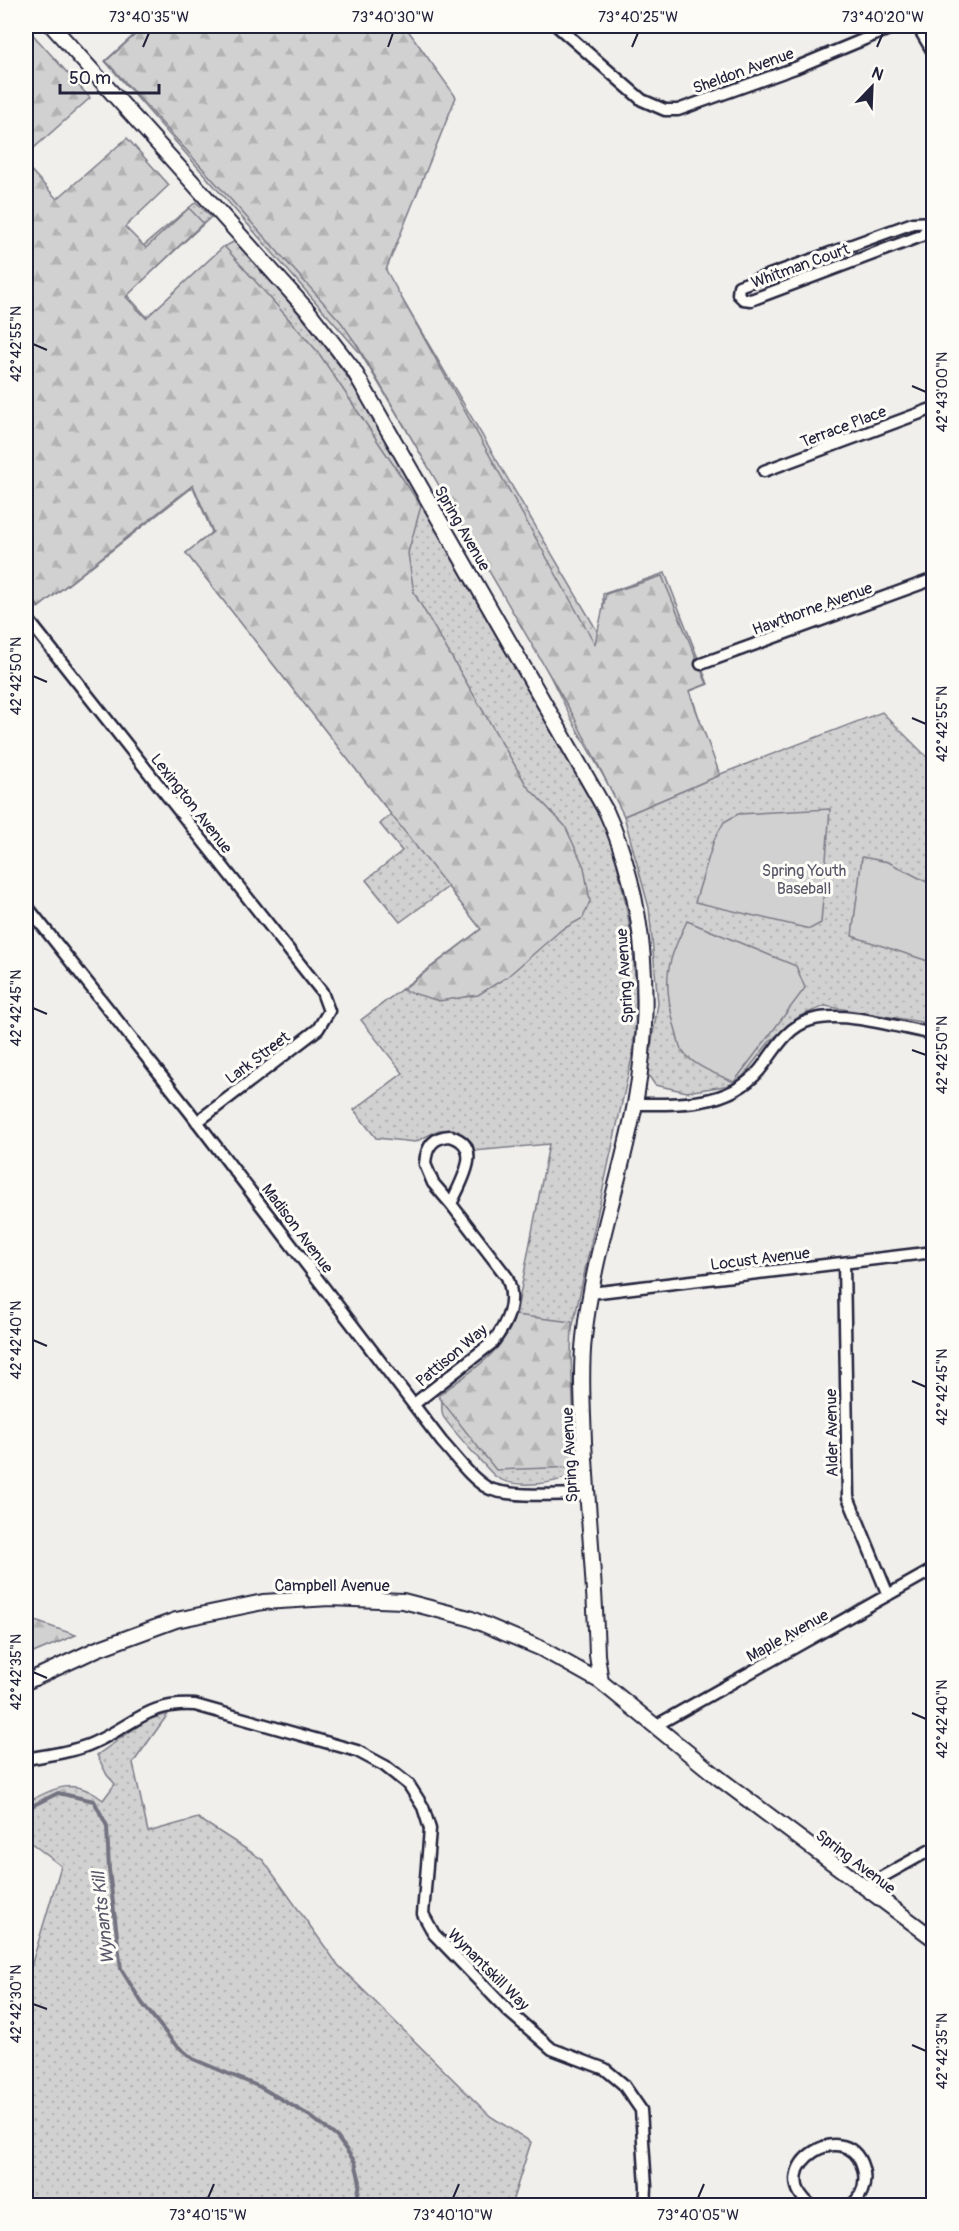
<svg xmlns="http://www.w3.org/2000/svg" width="959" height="2231" viewBox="0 0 959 2231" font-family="Pangolin,sans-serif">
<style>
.grass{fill:url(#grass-dots);stroke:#7a7a86;stroke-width:1.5}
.forest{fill:url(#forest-firs);stroke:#7a7a86;stroke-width:1.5}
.pitch{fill:#d2d1d1;stroke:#7a7a86;stroke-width:1.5}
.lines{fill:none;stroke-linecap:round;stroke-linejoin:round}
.stream{stroke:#737381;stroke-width:4}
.minor-casing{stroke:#22223b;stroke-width:15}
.tertiary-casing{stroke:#22223b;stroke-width:18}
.primary-casing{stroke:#22223b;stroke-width:21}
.minor{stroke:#fdfcf7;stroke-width:10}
.tertiary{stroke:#fdfcf7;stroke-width:14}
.primary{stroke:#fdfcf7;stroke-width:16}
.ticks{fill:none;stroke:#22223b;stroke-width:2}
.labels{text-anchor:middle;stroke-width:6;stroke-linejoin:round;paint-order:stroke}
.street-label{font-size:16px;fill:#22223b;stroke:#fdfcf7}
.park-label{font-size:16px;fill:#575768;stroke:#fdfcf7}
.water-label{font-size:18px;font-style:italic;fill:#58586a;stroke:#fdfcf7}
.neatline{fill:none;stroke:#22223b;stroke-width:2}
.ticks-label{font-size:15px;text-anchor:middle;fill:#22223b}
</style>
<defs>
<pattern id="grass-dots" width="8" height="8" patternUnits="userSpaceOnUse" patternTransform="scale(1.5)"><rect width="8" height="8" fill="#d2d1d1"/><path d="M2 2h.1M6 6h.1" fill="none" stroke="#b4b3b4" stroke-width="1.8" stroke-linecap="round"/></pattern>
<pattern id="forest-firs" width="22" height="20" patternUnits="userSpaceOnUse" patternTransform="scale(1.5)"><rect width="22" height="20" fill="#d2d1d1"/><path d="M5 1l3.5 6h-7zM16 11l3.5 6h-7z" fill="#b4b3b4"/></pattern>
</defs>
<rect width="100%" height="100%" fill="#f0efec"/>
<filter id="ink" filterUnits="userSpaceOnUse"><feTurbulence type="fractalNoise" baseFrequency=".0167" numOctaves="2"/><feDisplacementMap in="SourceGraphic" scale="12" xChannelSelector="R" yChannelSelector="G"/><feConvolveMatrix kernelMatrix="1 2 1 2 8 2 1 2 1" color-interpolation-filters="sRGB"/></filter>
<g filter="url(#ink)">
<!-- grass -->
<path class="grass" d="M 144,26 L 231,26 L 385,270 L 603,641 L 603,594 L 665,573 L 708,684 L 690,691 L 718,775 L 882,712 L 933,763 L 933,1024 L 825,1006 L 800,1016 L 770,1041 L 737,1084 L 687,1092 L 655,1085 L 647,1073 L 658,1003 L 649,908 L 624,816 L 700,783 L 625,814 L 575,726 L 529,634 L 361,354 L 105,61 Z
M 196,202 L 211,217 L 127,295 L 147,317 L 224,247 L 235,241 C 283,295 332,348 369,411 L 608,832 C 626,892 637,953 636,1016 C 636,1030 633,1043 632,1057 L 569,1343 L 577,1471 C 561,1485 514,1489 496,1477 C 489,1471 447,1424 443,1416 C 441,1411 442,1403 442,1397 L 499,1349 L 514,1326 L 549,1144 L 474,1151 L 472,1142 L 454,1129 L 439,1130 L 415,1142 L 376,1138 L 354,1110 L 403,1073 L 361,1020 L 481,929 L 448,887 L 400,922 L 366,880 L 402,851 L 380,824 L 391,814 L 186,553 L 212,532 L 193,487 L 38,608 L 26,592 L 26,488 L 65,311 Z
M 168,1714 L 133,1763 L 148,1832 L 198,1818 L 263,1860 L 338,1965 L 490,2116 L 531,2142 L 511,2205 L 26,2205 L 26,1983 L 61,1866 L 26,1839 L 26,1803 C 54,1787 75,1777 103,1800 L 115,1784 L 107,1775 L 97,1755 L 147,1720 Z"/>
<!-- forest -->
<path class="forest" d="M 145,26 L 405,26 L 456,97 L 386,270 L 595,644 L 606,594 L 662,576 L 707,684 L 689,691 L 720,775 L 624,816 L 573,715 L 357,345 L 341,322 L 106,61 Z
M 26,27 L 90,98 L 26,155 Z
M 127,138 L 169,185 L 125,227 L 146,248 L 189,208 L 203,223 L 126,297 L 146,318 L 224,246 L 318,352 L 421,506 L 408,553 L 414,593 L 527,786 L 565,826 L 584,867 L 590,901 L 583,918 L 561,930 L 507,977 L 478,995 L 439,1001 L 402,990 L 481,929 L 186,553 L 213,532 L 193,485 L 39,607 L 26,590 L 26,165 L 57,199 Z
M 515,1315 L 572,1322 L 571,1356 L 576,1467 L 496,1470 L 438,1396 C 466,1374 506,1352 515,1315 Z
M 26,1618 L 76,1635 L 26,1656 Z"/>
<!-- pitch -->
<path class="pitch" d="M 830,809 L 821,923 L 810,929 L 695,902 L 714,840 L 724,822 L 738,814 Z
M 862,857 L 888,862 L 933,885 L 934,950 L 931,962 L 852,936 Z
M 687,921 L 796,966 L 805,988 L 734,1082 C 716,1074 695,1067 682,1051 C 678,1044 677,1032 674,1024 C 662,977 667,963 687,921 Z"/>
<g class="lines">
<!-- stream -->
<path class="stream" d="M 26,1809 L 58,1793 L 94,1801 L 107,1826 L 109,1870 L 121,1969 L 142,2003 L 174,2043 L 193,2059 L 260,2087 L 310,2116 L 337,2137 L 355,2162 L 360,2182 L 356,2206"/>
<!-- minor casing -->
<g class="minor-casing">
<path id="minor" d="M 557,26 L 642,100 L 665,110 L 678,110 L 795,68 L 896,26
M 934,222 L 913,223 L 739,286 L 738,294 L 743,299 L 751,300 L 921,236 L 934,222
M 764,471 L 934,408
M 26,617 L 322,992 L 329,1011 L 318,1029 L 197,1122
M 701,664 L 934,579
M 26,905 L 189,1111 L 442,1442 C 456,1457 470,1478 488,1488 C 507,1498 564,1494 587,1494
M 635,1104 C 683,1104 735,1107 765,1063 C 777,1046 789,1026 811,1020 C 845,1010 899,1028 934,1034
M 450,1136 C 485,1146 461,1181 451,1204 L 433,1183 L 425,1164 C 426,1148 432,1137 450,1136 Z
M 844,1263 L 848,1497 L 888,1595
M 591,1293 L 934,1252
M 414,1404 L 492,1343 C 508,1323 517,1302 507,1277 L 451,1204
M 655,1726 L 934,1569
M 26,1759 C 47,1755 74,1752 93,1743 C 134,1725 147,1702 195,1705 L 357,1751 L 385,1766 L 409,1785 L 423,1807 L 430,1829 L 423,1914 L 434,1934 L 508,2011 L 552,2049 L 605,2069 L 623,2084 L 641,2110 L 646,2187 L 645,2206
M 864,1887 L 934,1848
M 812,2206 C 760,2168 852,2110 864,2173 C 866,2186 861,2198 850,2206"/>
</g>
<!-- tertiary casing -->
<g class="tertiary-casing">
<path id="tertiary" d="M 52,26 L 309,312 L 353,369 L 606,811 C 647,901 653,1007 635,1104 C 620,1182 592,1259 584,1338 C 580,1373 583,1408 584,1442 C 588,1513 595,1584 597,1655 L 601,1682
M 930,26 L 934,27
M 26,1682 L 97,1649 L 176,1620 L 263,1602 L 330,1598 L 403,1601 L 469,1618 L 540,1648 L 601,1682 L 719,1778 L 934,1939"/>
</g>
<!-- primary casing -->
<g class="primary-casing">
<path id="primary" d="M 921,26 L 934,48"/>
</g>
<!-- minor -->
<use href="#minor" class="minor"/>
<!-- tertiary -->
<use href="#tertiary" class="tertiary"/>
<!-- primary -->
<use href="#primary" class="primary"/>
</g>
</g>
<!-- ticks -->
<path class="ticks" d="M 143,47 L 149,33M 388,47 L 393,33M 632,47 L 638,33M 877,47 L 883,33M 33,344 L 47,350M 912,386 L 926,392M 33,676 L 47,682M 912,718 L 926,724M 33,1008 L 47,1014M 912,1050 L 926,1055M 33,1340 L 47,1346M 912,1381 L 926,1387M 33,1672 L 47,1678M 912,1713 L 926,1719M 33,2004 L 47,2009M 912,2045 L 926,2051M 208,2198 L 214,2184M 453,2198 L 459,2184M 698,2198 L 704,2184"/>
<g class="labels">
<!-- street labels -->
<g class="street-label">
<text transform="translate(743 70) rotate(-20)" y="6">Sheldon Avenue</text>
<text transform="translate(800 265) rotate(-20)" y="6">Whitman Court</text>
<text transform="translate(843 426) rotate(-21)" y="6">Terrace Place</text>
<text transform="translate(463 528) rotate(60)" y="6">Spring Avenue</text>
<text transform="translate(812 608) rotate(-20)" y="6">Hawthorne Avenue</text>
<text transform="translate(192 803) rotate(52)" y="6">Lexington Avenue</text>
<text transform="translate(624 976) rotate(-94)" y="6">Spring Avenue</text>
<text transform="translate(257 1057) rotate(-37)" y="6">Lark Street</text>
<text transform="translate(298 1228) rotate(53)" y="6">Madison Avenue</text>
<text transform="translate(760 1258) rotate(-7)" y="6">Locust Avenue</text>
<text transform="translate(451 1355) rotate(-40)" y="6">Pattison Way</text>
<text transform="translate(831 1433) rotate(-91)" y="6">Alder Avenue</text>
<text transform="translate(569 1455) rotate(-93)" y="6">Spring Avenue</text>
<text x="332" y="1591">Campbell Avenue</text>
<text transform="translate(787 1635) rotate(-29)" y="6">Maple Avenue</text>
<text transform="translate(856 1861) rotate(37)" y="6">Spring Avenue</text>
<text transform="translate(489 1969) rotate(45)" y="6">Wynantskill Way</text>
</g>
<!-- park labels -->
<g class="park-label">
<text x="804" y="876">Spring Youth<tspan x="804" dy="18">Baseball</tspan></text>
</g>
<!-- water labels -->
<g class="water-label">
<text transform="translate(103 1918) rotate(-96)" y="6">Wynants Kill</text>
</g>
</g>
<!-- margin -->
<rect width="959" height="2231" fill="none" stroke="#fdfcf7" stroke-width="66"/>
<!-- north arrow -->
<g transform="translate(872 87) rotate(23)" stroke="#fdfcf7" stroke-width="4.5" paint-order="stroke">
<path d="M0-4.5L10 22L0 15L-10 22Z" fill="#22223b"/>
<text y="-9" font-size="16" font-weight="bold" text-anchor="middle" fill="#22223b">N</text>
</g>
<!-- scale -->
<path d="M60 84v9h99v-9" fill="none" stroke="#22223b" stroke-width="3"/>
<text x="69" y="84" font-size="18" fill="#22223b" stroke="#fdfcf7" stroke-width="4.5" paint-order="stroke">50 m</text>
<rect x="33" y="33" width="893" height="2165" class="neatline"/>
<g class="ticks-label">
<text x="149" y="22">73°40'35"W</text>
<text x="393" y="22">73°40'30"W</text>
<text x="638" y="22">73°40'25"W</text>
<text x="883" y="22">73°40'20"W</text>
<text transform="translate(16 344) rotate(-90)" y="5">42°42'55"N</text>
<text transform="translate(942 392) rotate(-90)" y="5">42°43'00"N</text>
<text transform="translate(16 676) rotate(-90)" y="5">42°42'50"N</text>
<text transform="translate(942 724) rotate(-90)" y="5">42°42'55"N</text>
<text transform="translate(16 1008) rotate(-90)" y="5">42°42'45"N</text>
<text transform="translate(942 1055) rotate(-90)" y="5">42°42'50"N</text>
<text transform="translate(16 1340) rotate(-90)" y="5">42°42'40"N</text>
<text transform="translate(942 1387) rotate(-90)" y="5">42°42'45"N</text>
<text transform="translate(16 1672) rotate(-90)" y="5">42°42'35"N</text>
<text transform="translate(942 1719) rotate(-90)" y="5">42°42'40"N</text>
<text transform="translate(16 2004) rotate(-90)" y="5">42°42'30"N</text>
<text transform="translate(942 2051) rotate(-90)" y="5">42°42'35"N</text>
<text x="208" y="2220">73°40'15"W</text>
<text x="453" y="2220">73°40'10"W</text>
<text x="698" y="2220">73°40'05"W</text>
</g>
</svg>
